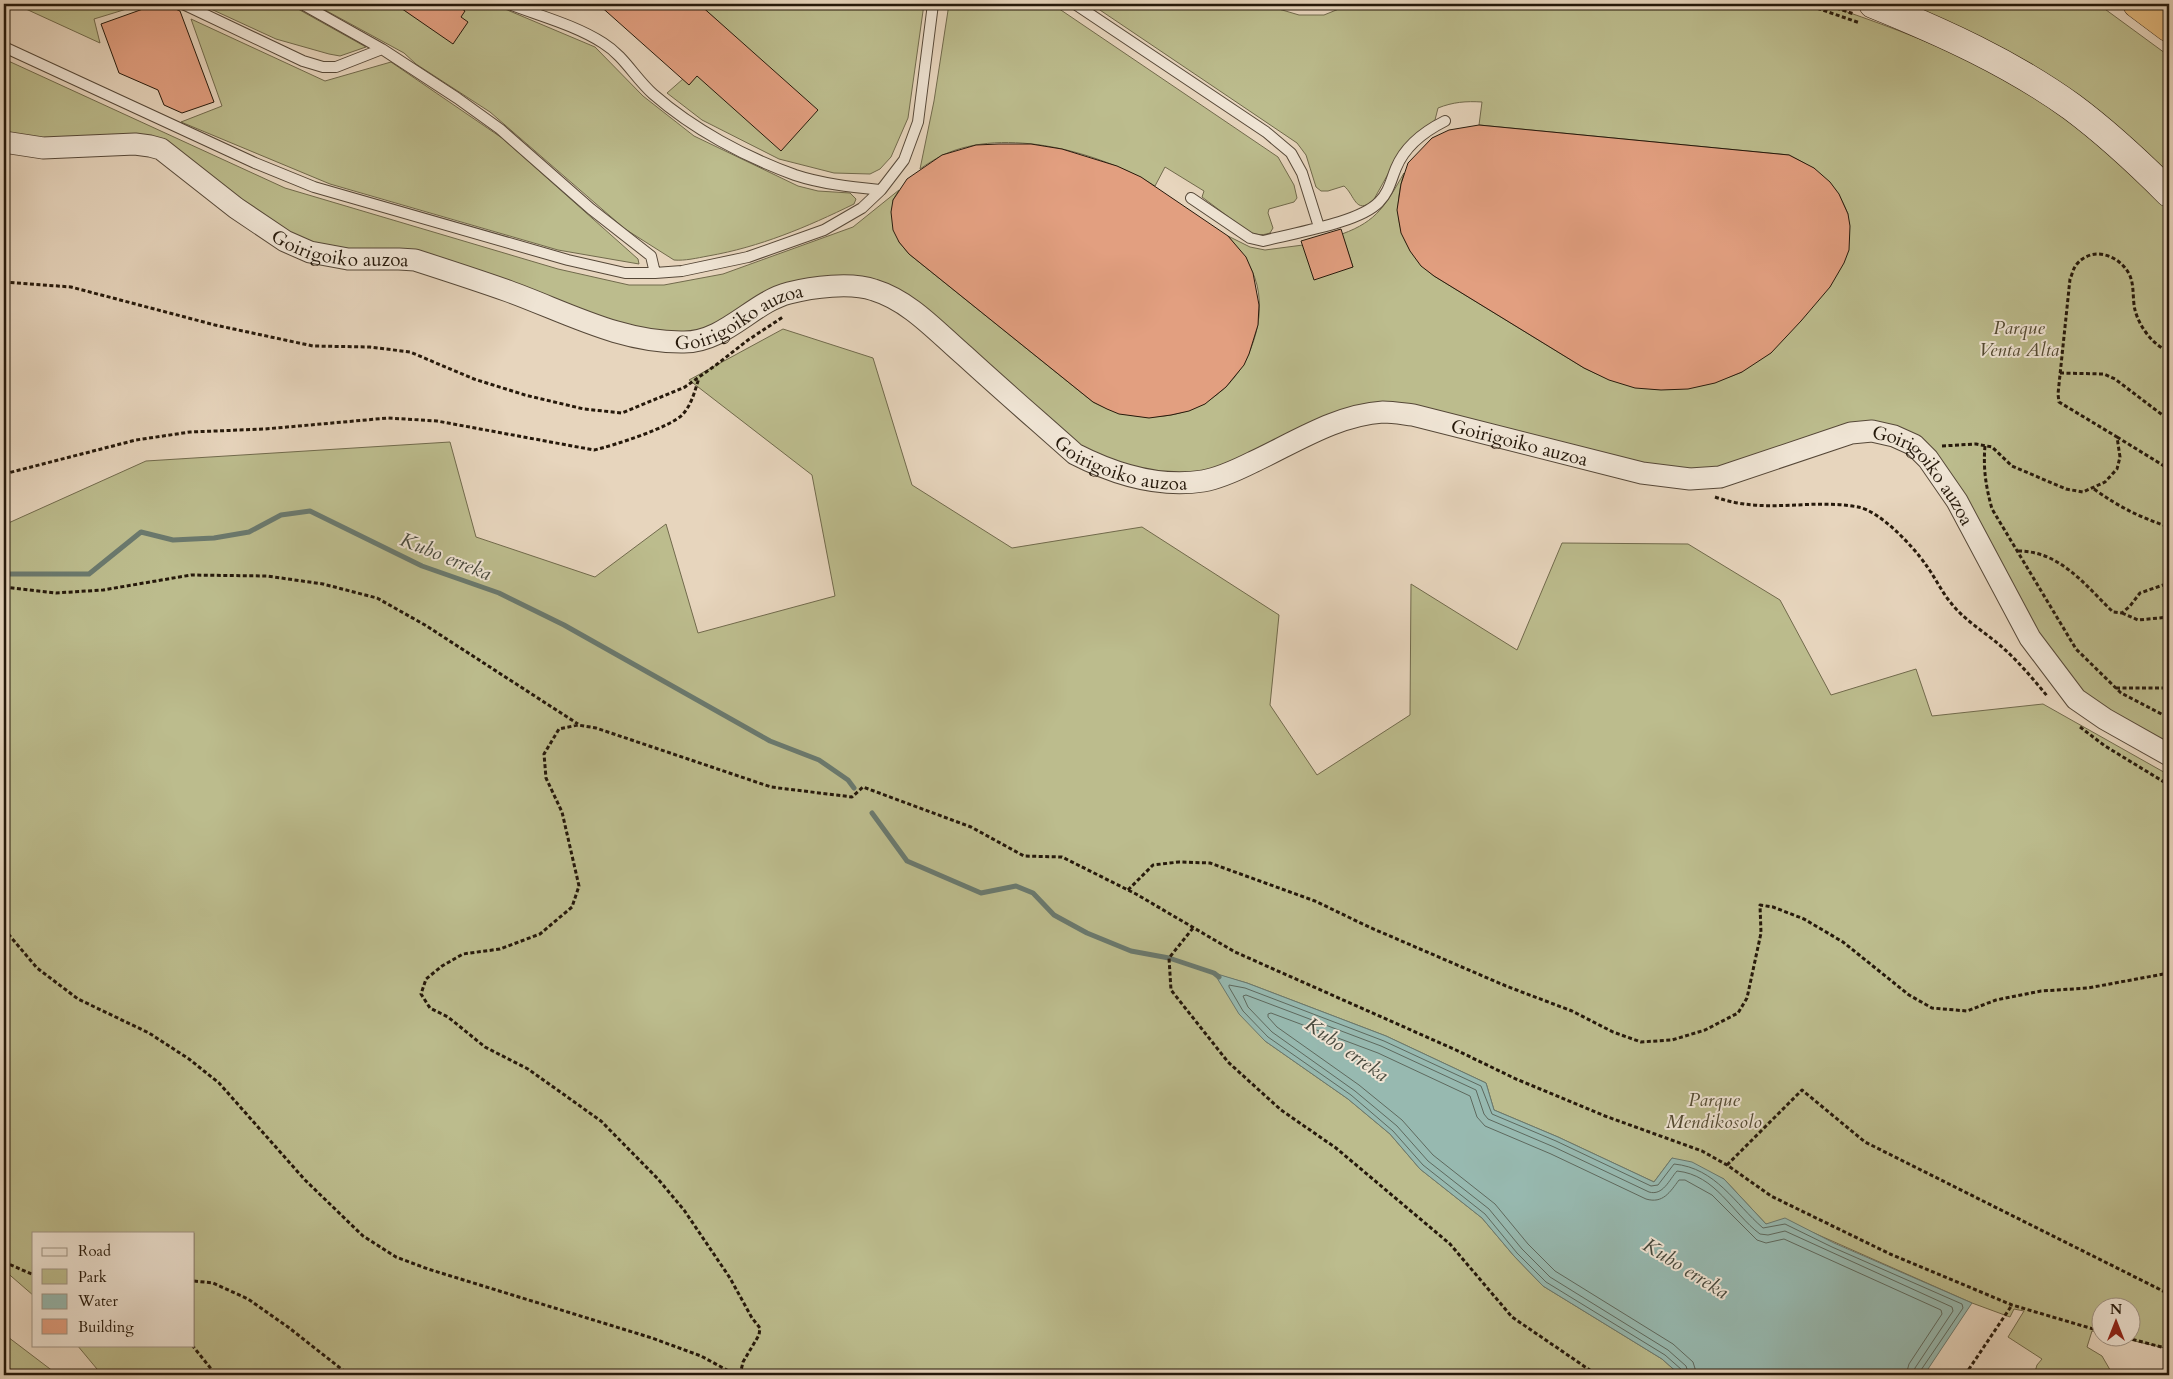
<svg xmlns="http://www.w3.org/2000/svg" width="2173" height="1379" viewBox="0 0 2173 1379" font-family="Cardo,serif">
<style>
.green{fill:#bcbc8d;stroke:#716a4c}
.water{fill:#97b9b0;stroke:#6a796e}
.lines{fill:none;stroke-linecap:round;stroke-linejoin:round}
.shore{stroke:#5e695e;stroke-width:1}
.stream{stroke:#6a796e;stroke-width:5}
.building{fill:#e29f80;stroke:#26190b}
.lane-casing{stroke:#564838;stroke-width:12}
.street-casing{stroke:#564838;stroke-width:23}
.secondary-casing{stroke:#26190b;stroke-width:29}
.highway-casing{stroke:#26190b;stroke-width:29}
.path{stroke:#26190b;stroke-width:3;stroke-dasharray:4 2.5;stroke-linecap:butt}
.lane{stroke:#efe4d4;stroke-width:10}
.street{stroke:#efe4d4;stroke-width:21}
.secondary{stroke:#efe4d4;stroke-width:28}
.highway{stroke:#e4ba7e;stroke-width:28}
.labels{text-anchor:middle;stroke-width:4;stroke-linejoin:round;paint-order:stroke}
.street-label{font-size:19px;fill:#26190b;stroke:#efe4d4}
.park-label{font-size:19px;font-style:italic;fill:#534a32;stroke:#efe4d4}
.water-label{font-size:20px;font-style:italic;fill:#48493d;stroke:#efe4d4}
</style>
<rect width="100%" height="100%" fill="#e7d5bd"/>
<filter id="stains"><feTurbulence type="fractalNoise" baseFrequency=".004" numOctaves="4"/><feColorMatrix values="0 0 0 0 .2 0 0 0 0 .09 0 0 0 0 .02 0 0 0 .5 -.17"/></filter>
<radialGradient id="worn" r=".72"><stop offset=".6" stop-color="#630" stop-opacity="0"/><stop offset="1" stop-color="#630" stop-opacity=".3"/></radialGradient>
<!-- green -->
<path class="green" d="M 15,4 L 14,4 L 143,4 L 94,19 L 100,43 Z
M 200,4 L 289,4 L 366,47 L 340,56 L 329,54 L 276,39 Z
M 314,4 L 493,4 L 595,47 L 643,96 L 694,136 L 798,186 L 818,191 L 850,193 L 856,199 L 854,204 C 807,227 760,247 708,256 C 697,258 685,261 674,260 L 625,229 L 490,112 L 416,64 L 404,53 Z
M 699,4 L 924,4 L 908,118 L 891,157 L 880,169 L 870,174 L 834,173 L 779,159 L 702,120 L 667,93 L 733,35 Z
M 949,4 L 1052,4 L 1278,157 L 1294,185 L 1297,198 L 1294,202 L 1269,209 L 1268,213 L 1273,228 L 1270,233 C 1261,236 1255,235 1246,230 L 1202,197 L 1204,191 L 1165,167 L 1155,186 C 1100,152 1005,126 943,155 C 935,159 927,164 920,169 L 934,101 Z
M 1091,4 L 1262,4 L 1299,15 L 1324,15 L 1351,4 L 1824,4 C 1874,21 1925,39 1973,63 C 2025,88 2077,125 2121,163 C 2138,177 2153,195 2169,211 L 2169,755 L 2076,699 L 1928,459 L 1872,431 L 1695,479 L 1384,412 L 1203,481 L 1096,465 L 908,306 L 813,287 L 684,342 L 432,266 L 328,257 L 161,149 L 4,142 L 4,59 L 285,188 L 558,269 L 629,285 L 664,285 L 723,274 L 853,227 L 899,190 L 893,200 L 899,242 L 909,254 L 1093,402 C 1153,434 1226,413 1251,348 C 1259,328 1262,306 1257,285 C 1252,265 1240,251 1228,236 L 1250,247 L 1265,250 L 1303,245 L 1353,267 L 1342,234 C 1378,221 1386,204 1404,173 C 1391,216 1399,247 1434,276 L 1584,368 C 1642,396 1683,396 1742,372 L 1848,214 C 1835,182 1819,170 1789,155 L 1479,125 L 1482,102 C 1466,101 1453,102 1438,108 L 1435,120 L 1403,147 L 1373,201 C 1355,215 1355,195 1344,186 L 1328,191 L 1321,191 L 1316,187 L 1306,155 L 1297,143 Z
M 1910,4 L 2098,4 L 2169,56 L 2169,175 L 2137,143 L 2057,84 Z
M 191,19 L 325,81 L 391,62 L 502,138 L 638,259 L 639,264 L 558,250 L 330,184 L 181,122 L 222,106 Z
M 783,329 L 873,358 L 912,485 L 1012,548 L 1142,527 L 1279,615 L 1270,705 L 1317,775 L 1410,715 L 1411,584 L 1517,650 L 1562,543 L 1688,544 L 1780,600 L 1831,695 L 1916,669 L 1932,716 L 2043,704 L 2169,775 L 2169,1349 L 2117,1337 L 2130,1336 L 2130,1306 L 2100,1306 L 2100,1333 L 2092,1331 L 2087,1347 L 2102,1356 L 2113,1375 L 2034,1375 L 2037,1365 L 2042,1359 L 2008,1337 L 2024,1311 L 2014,1309 L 2010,1317 L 1972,1303 L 1814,1233 L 1766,1224 L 1724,1179 L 1672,1158 L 1654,1182 L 1558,1137 L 1494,1110 L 1486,1083 L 1386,1036 L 1247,983 L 1215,974 L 1265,1041 L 1348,1099 L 1390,1134 L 1420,1169 L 1482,1218 L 1514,1256 L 1543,1286 L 1662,1359 L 1680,1375 L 102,1375 L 77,1345 L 194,1345 L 194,1233 L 34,1233 L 34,1296 L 4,1270 L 4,525 L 146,461 L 450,442 L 476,537 L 595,577 L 666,524 L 698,633 L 835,596 L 812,475 L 689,380 Z
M 4,1334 L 58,1375 L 4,1375 Z"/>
<!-- water -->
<path class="water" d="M 1214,973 L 1247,983 L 1386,1036 L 1486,1083 L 1494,1110 L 1558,1137 L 1654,1182 L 1672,1158 L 1692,1162 L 1724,1179 L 1766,1224 L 1785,1218 L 1834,1243 L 1972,1303 L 1924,1375 L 1680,1375 L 1662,1359 L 1543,1286 L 1514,1256 L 1482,1218 L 1420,1169 L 1390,1134 L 1348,1099 L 1265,1041 L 1239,1014 Z"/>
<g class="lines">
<!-- shore -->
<path class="shore" d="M 1683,1375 L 1682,1370 L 1665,1355 L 1546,1282 L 1517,1253 L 1485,1214 L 1423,1165 L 1393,1131 L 1351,1095 L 1268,1037 L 1243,1011 L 1229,987 L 1229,985 L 1245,988 L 1384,1041 L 1481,1086 L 1492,1114 L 1556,1141 L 1651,1186 L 1658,1185 L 1674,1164 C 1716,1168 1735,1204 1763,1228 L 1785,1224 L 1832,1247 L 1962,1304 L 1963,1308 L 1921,1370 L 1920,1375
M 1689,1375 L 1686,1366 L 1668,1350 L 1550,1277 L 1522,1249 L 1489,1209 L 1428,1161 L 1397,1126 L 1355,1091 L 1272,1032 L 1248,1007 L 1243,996 L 1246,995 L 1381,1046 L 1476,1090 L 1484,1114 L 1488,1119 L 1554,1147 L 1649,1192 C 1663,1196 1669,1180 1677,1171 C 1716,1175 1732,1213 1760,1234 L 1768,1235 L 1785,1231 L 1952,1307 L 1953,1311 L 1915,1368 L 1913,1375
M 1697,1375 L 1693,1362 L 1673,1344 L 1555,1271 L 1528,1244 L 1495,1204 L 1433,1155 L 1402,1120 L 1359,1085 L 1277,1027 L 1268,1017 L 1268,1014 L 1271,1013 L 1378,1053 L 1470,1096 L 1477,1117 L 1485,1126 L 1551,1154 L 1646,1199 C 1663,1204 1670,1192 1679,1180 L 1685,1180 L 1712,1195 L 1757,1240 L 1766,1243 L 1784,1239 L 1941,1310 L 1942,1314 L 1909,1364 L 1906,1375"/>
<!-- stream -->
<path class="stream" d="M 4,574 L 89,574 L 141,532 L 173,540 L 214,538 L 249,532 L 281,515 L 310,511 L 422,566 L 499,593 L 564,625 L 770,741 L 819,760 L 848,780 L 854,788
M 872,813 L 907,861 L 981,893 L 1016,886 L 1033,893 L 1054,915 L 1087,933 L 1131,951 L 1169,958 L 1214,973 L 1219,977"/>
</g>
<!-- building -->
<path class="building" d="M 157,4 L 164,4 L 180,11 L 214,102 L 182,113 L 164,105 L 158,90 L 119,73 L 101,24 Z
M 395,4 L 455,4 L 465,11 L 461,17 L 468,22 L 453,44 Z
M 598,4 L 699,4 L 818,110 L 781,151 L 697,76 L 689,85 Z
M 1479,125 L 1789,155 L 1814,168 L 1830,182 L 1839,194 L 1848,214 L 1850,226 L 1849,250 L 1844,263 L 1830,287 L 1801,321 L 1771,353 L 1742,372 L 1715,383 L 1688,389 L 1661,390 L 1635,388 L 1609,380 L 1584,368 L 1434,276 L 1421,266 L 1410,251 L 1401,233 L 1397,210 L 1401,184 L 1408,163 L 1432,138 L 1449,130 Z
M 999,144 L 1031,144 L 1062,149 L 1117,166 L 1141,177 L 1228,236 L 1246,257 L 1253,273 L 1259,305 L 1258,325 L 1249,354 L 1244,365 L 1226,387 L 1205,404 L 1189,411 L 1171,415 L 1149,418 L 1119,414 L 1107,409 L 1093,402 L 909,254 L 899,242 L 893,230 L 891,212 L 893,200 L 907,179 L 942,155 L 976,145 Z
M 1341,229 L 1353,267 L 1314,280 L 1301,241 Z"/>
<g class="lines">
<!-- lane casing -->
<g class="lane-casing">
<path id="lane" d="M 183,4 L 303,61 L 323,67 L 336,67 L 382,49
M 302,4 L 382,49 L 457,98 L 500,129 L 591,209 L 651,256 L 655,273
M 509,4 C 540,16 575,25 603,43 C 624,56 635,78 653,94 C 693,129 745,157 795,175 C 822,184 852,187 881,190
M 1075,4 L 1266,132 L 1291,153 L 1302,173 L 1319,227
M 4,47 L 255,163 L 314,187 L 568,260 L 625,273 L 655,273 L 682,271 L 748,257 L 824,230 L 862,208 L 881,190 L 904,160 L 918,122 L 933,4
M 1191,198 L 1250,238 L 1263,241 C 1293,233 1359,223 1379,202 C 1389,192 1391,180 1396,168 C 1405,146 1425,131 1445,121"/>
</g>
<!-- street casing -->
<g class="street-casing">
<g id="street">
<path id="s1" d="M 4,142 L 43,148 L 135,144 L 150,146 L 161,149 L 236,208 L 285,241 L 310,252 L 348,259 L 399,259 L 415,260 C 446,270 477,280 508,291 C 566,312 621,343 684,342 C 725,342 753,302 789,293 C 812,287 851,282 874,290 C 910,301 937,332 965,356 C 1001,389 1038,421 1075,454 C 1114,474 1158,488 1203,481 C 1220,478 1237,470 1253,462 C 1294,443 1336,415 1383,412 C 1393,412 1404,414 1413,415 L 1642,473 L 1690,479 L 1720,477 L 1851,433 L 1872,431 L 1894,436 L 1914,445 L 1928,459 L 1957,501 L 2030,638 L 2076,699 L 2105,719 L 2169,755"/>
</g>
</g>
<!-- secondary casing -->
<g class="secondary-casing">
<path id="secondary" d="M 1873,4 C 1942,32 2011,63 2072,107 C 2107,133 2139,163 2169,193"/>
</g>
<!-- highway casing -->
<g class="highway-casing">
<path id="highway" d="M 2137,4 L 2169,28"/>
</g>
<!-- path -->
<path class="path" d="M 1805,4 L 1860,23
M 1824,4 L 1854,14
M 4,282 L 71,287 L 215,325 L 313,346 L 370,347 L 410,352 L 474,379 L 525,395 L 584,409 L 622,413 L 685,387 L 716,365 L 748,340 L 783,317
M 2060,373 L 2104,374 L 2115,379 L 2169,420
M 2117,437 L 2169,469
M 1942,446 L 1976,444 L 1992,447 L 2012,466 L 2066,489 L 2083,492 L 2105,482 L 2117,469 L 2120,457 L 2117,437 L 2059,402 L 2058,394 L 2070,279 C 2072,275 2073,269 2076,265 C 2091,246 2117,254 2128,272 C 2135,283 2132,298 2135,310 C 2139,326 2153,346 2169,351
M 1985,446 C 1983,469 1986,487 1992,509 L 2076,649 L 2121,693 L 2169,718
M 4,474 L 136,440 L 190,432 L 265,429 L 388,418 L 437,421 L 594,450 C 612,446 672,427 683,414 C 692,404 695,390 699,378
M 2094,489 C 2119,507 2139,517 2169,527
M 1715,497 C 1766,515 1808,498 1858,507 C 1880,511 1913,546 1926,565 C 1935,577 1941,591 1951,603 C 1965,621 1985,632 2002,647 C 2019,662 2034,680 2048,697
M 2018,551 C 2060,551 2085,585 2113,612 L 2122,613 L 2130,606 L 2140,593 L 2169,583
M 4,587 L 56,593 L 103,590 L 191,575 L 267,576 L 323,584 L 377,598 L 425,625 L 578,724
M 2122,613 L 2138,620 L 2169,617
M 2116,688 L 2169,688
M 2080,727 L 2105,746 L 2169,785
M 1128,890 L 1153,865 L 1179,862 L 1210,863 L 1315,901 L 1369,927 L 1506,986 L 1572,1011 L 1613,1032 L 1641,1042 L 1672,1040 L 1705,1030 L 1738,1013 L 1747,998 L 1761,933 L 1760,905 L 1773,907 L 1804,919 L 1843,942 L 1909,995 L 1932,1008 L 1967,1011 L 1996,1000 L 2041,991 L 2088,988 L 2169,973
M 1193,928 L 1169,958 L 1171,990 L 1228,1062 L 1281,1110 L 1336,1148 L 1450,1244 L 1512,1317 L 1597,1375
M 4,929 L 37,968 L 78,999 L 149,1033 L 189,1059 L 219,1083 L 305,1180 L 363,1236 L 396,1257 L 428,1269 L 652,1338 L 701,1356 L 736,1375
M 1727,1165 L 1802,1090 L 1865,1142 L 2169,1294
M 4,1262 L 34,1275
M 194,1281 L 213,1283 L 248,1299 L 288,1327 L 349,1375
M 2120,1336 L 2169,1349
M 192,1345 L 216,1375
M 740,1375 L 743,1362 L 759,1335 L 760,1328 L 752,1318 L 730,1278 L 684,1210 L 658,1179 L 601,1121 L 528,1069 L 485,1047 L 448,1017 L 430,1008 L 421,994 L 426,979 L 442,966 L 463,954 L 500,949 L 540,934 L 572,907 L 579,886 L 562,812 L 546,778 L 544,754 L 559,729 L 578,725 L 596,728 L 771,787 L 852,797 L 863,787 L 971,827 L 1024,856 L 1062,857 L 1136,894 L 1235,952 L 1456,1050 L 1516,1079 L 1605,1116 L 1702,1151 L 1727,1165 L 1771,1196 L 1890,1254 L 2012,1305 L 2100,1331
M 1965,1375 L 2012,1305"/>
<!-- lane -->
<use href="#lane" class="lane"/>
<!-- street -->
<use href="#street" class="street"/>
<!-- secondary -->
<use href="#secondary" class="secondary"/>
<!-- highway -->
<use href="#highway" class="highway"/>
</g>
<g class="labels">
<!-- street labels -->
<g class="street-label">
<text dy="7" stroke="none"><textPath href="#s1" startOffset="369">Goirigoiko auzoa</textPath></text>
<text dy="7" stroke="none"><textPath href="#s1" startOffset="789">Goirigoiko auzoa</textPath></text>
<text dy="7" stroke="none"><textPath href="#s1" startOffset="1659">Goirigoiko auzoa</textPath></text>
<text dy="7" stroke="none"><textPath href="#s1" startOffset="1239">Goirigoiko auzoa</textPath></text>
<text dy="7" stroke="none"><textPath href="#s1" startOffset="2094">Goirigoiko auzoa</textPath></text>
</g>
<!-- park labels -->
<g class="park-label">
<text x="2019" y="334">Parque<tspan x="2019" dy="22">Venta Alta</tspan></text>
<text x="1714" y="1106">Parque<tspan x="1714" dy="22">Mendikosolo</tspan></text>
</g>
<!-- water labels -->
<g class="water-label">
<text transform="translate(446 556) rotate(22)" y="7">Kubo erreka</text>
<text transform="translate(1347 1049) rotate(35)" y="7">Kubo erreka</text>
<text transform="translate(1686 1268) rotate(32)" y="7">Kubo erreka</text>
</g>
</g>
<!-- margin -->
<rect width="2173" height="1379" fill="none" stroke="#e7d5bd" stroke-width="20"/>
<rect x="5" y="5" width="2163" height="1369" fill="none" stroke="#26190b" stroke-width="2.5"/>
<rect x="10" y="10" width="2153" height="1359" fill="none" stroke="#26190b"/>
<!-- legend -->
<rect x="32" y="1232" width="162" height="115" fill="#efe4d4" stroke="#9f9384"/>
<rect x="42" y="1248" width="25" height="8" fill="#efe4d4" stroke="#9f9384"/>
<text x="78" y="1256" font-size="15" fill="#26190b">Road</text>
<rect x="42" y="1269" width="25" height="15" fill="#bcbc8d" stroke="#9f9384"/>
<text x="78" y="1282" font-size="15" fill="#26190b">Park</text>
<rect x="42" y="1294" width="25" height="15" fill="#97b9b0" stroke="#9f9384"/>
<text x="78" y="1306" font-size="15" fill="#26190b">Water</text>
<rect x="42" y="1319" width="25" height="15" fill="#e29f80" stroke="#9f9384"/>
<text x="78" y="1332" font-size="15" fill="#26190b">Building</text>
<!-- north arrow -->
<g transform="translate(2116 1322)"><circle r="24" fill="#efe4d4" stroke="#9f9384"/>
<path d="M0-4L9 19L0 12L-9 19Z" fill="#8f2418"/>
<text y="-8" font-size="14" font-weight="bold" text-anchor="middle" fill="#26190b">N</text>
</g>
<rect width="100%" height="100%" filter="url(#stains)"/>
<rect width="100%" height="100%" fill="url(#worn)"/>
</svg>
